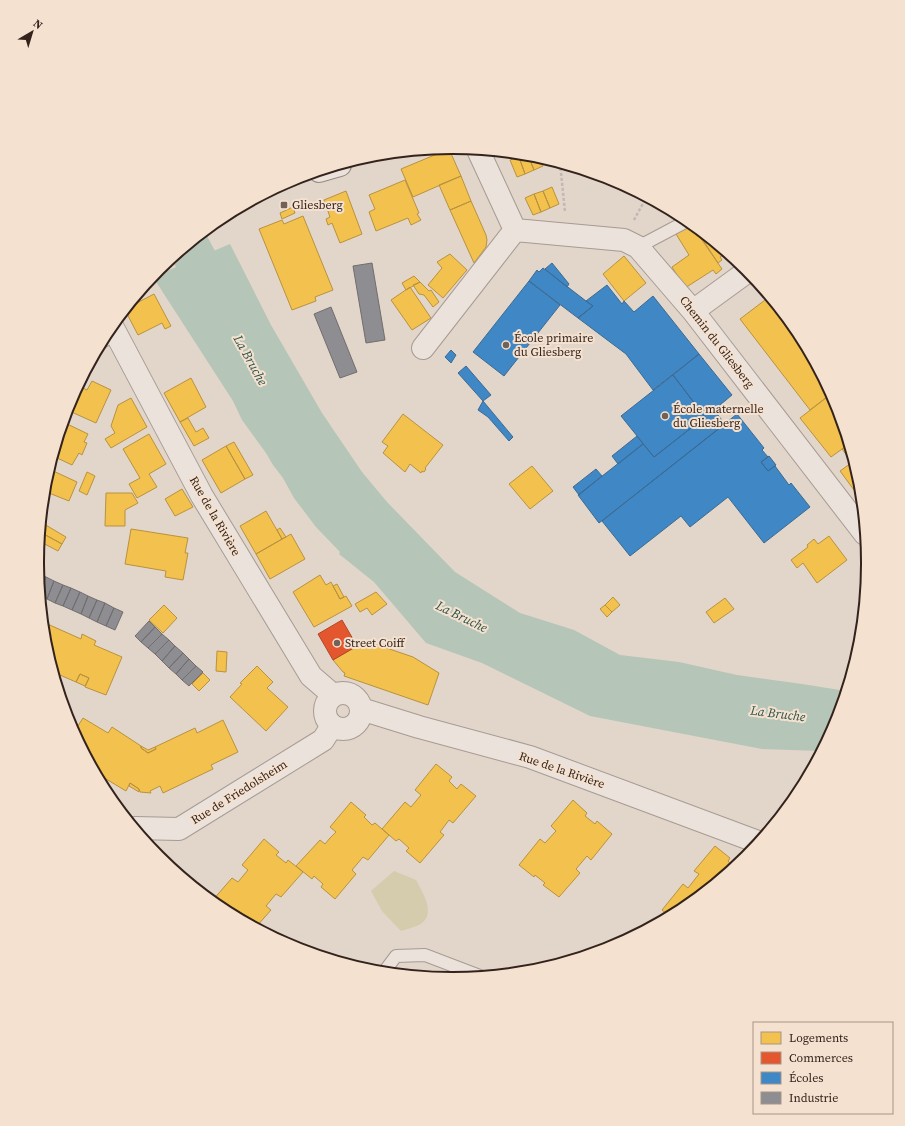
<svg xmlns="http://www.w3.org/2000/svg" width="905" height="1126" viewBox="0 0 905 1126" font-family="'Source Serif 4',serif">
<style>
.green{fill:#d4ccac}
.water{fill:#b5c5b8}
.homes{fill:#f2c14e;stroke:#b9923f}
.shops{fill:#e4572e;stroke:#af4729}
.schools{fill:#3f88c5;stroke:#3c6a92}
.industry{fill:#8d8d92;stroke:#726d6f}
.lines{fill:none;stroke-linecap:round;stroke-linejoin:round}
.river{stroke:#b5c5b8;stroke-width:42}
.lane-casing{stroke:#a79b93;stroke-width:14}
.street-casing{stroke:#a79b93;stroke-width:24}
.secondary-casing{stroke:#968b84;stroke-width:24}
.path{stroke:#c2b9b2;stroke-width:2.5;stroke-dasharray:3 2;stroke-linecap:butt}
.lane{stroke:#eae2db;stroke-width:12}
.street{stroke:#eae2db;stroke-width:22}
.secondary{stroke:#eae2db;stroke-width:22}
.poi-dot{fill:#716159;stroke:#f4e1cf;stroke-width:1.5}
.labels{text-anchor:middle;stroke-width:4;stroke-linejoin:round;paint-order:stroke}
.poi-label{font-size:12px;fill:#34231c;stroke:#f4e1cf;text-anchor:start}
.street-label{font-size:12px;fill:#34231c;stroke:#f4e1cf}
.water-label{font-size:13px;font-style:italic;fill:#2c5348;stroke:#f4e1cf}
.rim{fill:none;stroke:#34231c;stroke-width:2}
</style>
<rect width="100%" height="100%" fill="#e2d5ca"/>
<!-- green -->
<path class="green" d="M 394,871 L 416,880 C 422,892 436,912 422,923 C 416,927 407,929 401,931 L 382,911 L 371,891 Z"/>
<!-- water -->
<path class="water" d="M 230,244 L 271,325 L 322,413 L 362,472 L 387,502 L 455,572 L 520,613 L 574,630 L 620,655 L 679,662 L 737,675 L 802,684 L 846,691 L 836,722 L 821,751 L 762,749 L 590,716 L 482,663 L 426,643 L 374,582 L 339,554 L 340,552 L 316,527 L 294,498 L 283,478 L 273,465 L 266,453 L 242,420 L 233,401 L 153,277 Z"/>
<!-- homes -->
<path class="homes" d="M 449,149 L 461,176 L 413,197 L 401,169 Z
M 511,153 L 523,154 L 514,159 Z
M 523,154 L 528,155 L 534,170 L 525,174 L 519,157 Z
M 528,155 L 539,157 L 543,166 L 534,170 Z
M 519,157 L 525,174 L 517,177 L 510,160 Z
M 461,176 L 471,201 L 450,210 L 439,185 Z
M 405,180 L 419,213 L 417,214 L 421,220 L 411,225 L 408,218 L 376,231 L 369,212 L 375,209 L 369,195 Z
M 552,187 L 559,204 L 550,208 L 543,191 Z
M 346,191 L 362,234 L 340,243 L 332,223 L 328,225 L 326,219 L 330,217 L 324,200 Z
M 543,191 L 550,208 L 541,212 L 534,194 Z
M 534,194 L 541,212 L 533,215 L 525,198 Z
M 471,201 L 486,235 L 487,240 L 486,247 L 474,263 L 450,210 Z
M 293,207 L 295,213 L 282,219 L 280,213 Z
M 303,216 L 333,290 L 315,297 L 316,301 L 292,310 L 259,229 L 282,220 L 284,224 Z
M 691,224 L 722,269 L 716,274 L 713,270 L 685,288 L 672,267 L 689,255 L 676,234 Z
M 704,235 L 727,253 L 720,257 L 722,260 L 718,263 L 701,237 Z
M 450,254 L 467,270 L 443,298 L 428,285 L 442,268 L 437,262 Z
M 624,256 L 646,283 L 624,301 L 603,274 Z
M 414,276 L 420,282 L 406,290 L 402,283 Z
M 420,282 L 429,291 L 431,290 L 439,302 L 433,307 L 424,295 L 419,294 L 413,285 Z
M 410,287 L 431,318 L 412,330 L 391,300 Z
M 154,294 L 171,326 L 165,329 L 162,323 L 138,335 L 125,310 L 127,308 Z
M 769,297 L 798,332 L 831,394 L 810,410 L 740,319 Z
M 191,378 L 206,407 L 180,422 L 164,393 Z
M 92,381 L 111,390 L 96,423 L 67,410 L 79,386 L 87,390 Z
M 831,394 L 835,402 L 833,404 L 834,407 L 831,408 L 842,422 L 849,444 L 831,457 L 800,418 Z
M 131,398 L 147,427 L 111,448 L 105,439 L 115,433 L 111,426 L 118,405 Z
M 403,414 L 443,445 L 425,468 L 426,469 L 424,472 L 422,471 L 421,473 L 410,464 L 405,472 L 383,453 L 388,446 L 382,442 Z
M 188,418 L 196,432 L 203,428 L 209,438 L 194,446 L 180,422 Z
M 63,422 L 88,434 L 84,442 L 87,443 L 82,455 L 79,453 L 72,465 L 53,456 Z
M 149,434 L 166,464 L 149,474 L 157,487 L 137,498 L 129,484 L 140,478 L 123,449 Z
M 234,442 L 253,475 L 245,479 L 226,446 Z
M 849,444 L 852,454 L 848,457 L 842,449 Z
M 226,446 L 245,479 L 221,493 L 202,460 Z
M 854,461 L 860,486 L 854,490 L 840,471 Z
M 532,466 L 553,491 L 530,509 L 509,484 Z
M 49,469 L 77,482 L 69,501 L 44,491 L 45,482 Z
M 87,472 L 95,476 L 87,495 L 79,491 Z
M 182,489 L 193,507 L 175,516 L 165,499 Z
M 106,493 L 132,493 L 138,503 L 125,510 L 125,526 L 105,526 Z
M 266,511 L 282,539 L 256,554 L 240,526 Z
M 44,524 L 66,537 L 62,544 L 40,532 Z
M 280,528 L 286,537 L 282,539 L 277,530 Z
M 131,529 L 188,538 L 185,553 L 188,553 L 183,580 L 165,577 L 166,571 L 125,564 Z
M 40,532 L 62,544 L 58,551 L 39,541 Z
M 291,534 L 305,559 L 270,579 L 256,554 Z
M 829,536 L 847,560 L 817,583 L 803,563 L 797,568 L 791,560 L 808,547 L 807,545 L 814,539 L 818,544 Z
M 320,575 L 326,585 L 331,582 L 340,599 L 346,596 L 352,606 L 314,627 L 293,592 Z
M 337,584 L 344,597 L 340,599 L 333,586 Z
M 376,592 L 387,604 L 372,615 L 367,608 L 360,612 L 355,604 Z
M 613,597 L 620,605 L 612,612 L 605,605 Z
M 725,598 L 734,609 L 714,623 L 706,612 Z
M 164,605 L 177,618 L 163,633 L 149,620 Z
M 605,605 L 612,612 L 607,617 L 600,609 Z
M 43,622 L 81,639 L 82,634 L 96,641 L 94,645 L 122,657 L 106,695 L 85,687 L 89,678 L 80,674 L 76,682 L 53,672 L 45,644 Z
M 366,641 L 413,657 L 439,673 L 428,705 L 344,676 L 345,673 L 343,672 L 333,660 Z
M 217,651 L 227,652 L 226,672 L 216,671 Z
M 257,666 L 273,682 L 267,688 L 288,707 L 266,731 L 230,697 L 242,684 L 240,683 Z
M 203,673 L 210,680 L 199,691 L 192,684 Z
M 80,674 L 89,678 L 85,686 L 76,682 Z
M 83,718 L 108,733 L 112,727 L 141,746 L 141,748 L 148,753 L 156,749 L 155,747 L 195,728 L 197,733 L 223,720 L 238,752 L 211,765 L 213,769 L 163,793 L 160,786 L 150,791 L 151,793 L 140,792 L 139,789 L 130,783 L 126,791 L 96,773 L 76,737 L 77,735 L 74,732 Z
M 141,746 L 148,750 L 155,747 L 156,749 L 148,753 L 141,748 Z
M 436,764 L 452,777 L 449,781 L 457,789 L 461,784 L 476,796 L 453,823 L 449,820 L 440,832 L 444,835 L 420,863 L 406,851 L 409,848 L 399,839 L 396,841 L 382,829 L 405,802 L 411,807 L 421,795 L 415,790 Z
M 130,783 L 139,789 L 139,792 L 129,786 Z
M 573,800 L 587,813 L 585,816 L 595,824 L 597,821 L 612,834 L 591,860 L 587,856 L 576,869 L 580,873 L 559,897 L 543,885 L 545,883 L 535,875 L 534,877 L 519,865 L 540,839 L 545,843 L 556,831 L 551,826 Z
M 351,802 L 366,815 L 364,817 L 372,825 L 375,823 L 389,835 L 368,860 L 363,857 L 352,870 L 356,874 L 335,899 L 321,887 L 323,884 L 314,876 L 312,879 L 296,866 L 320,840 L 325,844 L 330,838 L 336,832 L 330,827 Z
M 264,839 L 279,852 L 276,855 L 286,863 L 288,860 L 303,872 L 281,897 L 276,894 L 266,906 L 271,910 L 256,927 L 221,908 L 212,901 L 232,878 L 238,882 L 248,870 L 242,865 Z
M 715,846 L 730,858 L 728,861 L 734,867 L 683,909 L 669,916 L 662,910 L 683,884 L 688,888 L 699,874 L 694,871 Z"/>
<!-- shops -->
<path class="shops" d="M 342,620 L 357,646 L 333,660 L 318,634 Z"/>
<!-- schools -->
<path class="schools" d="M 552,263 L 569,284 L 567,287 L 545,269 Z
M 543,268 L 586,301 L 593,306 L 578,318 L 529,281 L 537,270 L 539,272 Z
M 529,281 L 560,305 L 504,376 L 473,352 Z
M 607,285 L 622,304 L 624,301 L 634,312 L 653,296 L 699,354 L 653,390 L 626,354 L 578,318 L 593,306 L 586,301 Z
M 451,350 L 456,355 L 451,363 L 445,357 Z
M 699,354 L 732,395 L 714,410 L 725,424 L 599,523 L 578,495 L 643,444 L 654,457 L 705,417 L 673,375 Z
M 466,366 L 491,395 L 483,401 L 458,373 Z
M 673,375 L 705,417 L 654,457 L 621,416 Z
M 483,401 L 513,437 L 509,441 L 488,417 L 478,410 Z
M 737,414 L 764,448 L 762,450 L 768,457 L 761,462 L 768,471 L 775,466 L 789,485 L 791,483 L 810,507 L 764,543 L 728,497 L 690,527 L 681,516 L 630,556 L 602,521 Z
M 637,436 L 643,444 L 618,464 L 612,456 Z
M 769,456 L 776,465 L 768,471 L 761,462 Z
M 596,469 L 602,476 L 579,495 L 573,487 Z"/>
<!-- industry -->
<path class="industry" d="M 372,263 L 385,340 L 366,343 L 353,266 Z
M 331,307 L 357,372 L 340,378 L 314,314 Z
M 38,573 L 46,577 L 40,591 Z
M 46,577 L 54,581 L 47,599 L 40,596 L 40,591 Z
M 54,581 L 63,585 L 55,603 L 47,599 Z
M 63,585 L 71,588 L 63,606 L 55,603 Z
M 71,588 L 80,592 L 72,610 L 63,606 Z
M 80,592 L 88,596 L 81,614 L 72,610 Z
M 88,596 L 97,600 L 89,618 L 81,614 Z
M 97,600 L 105,603 L 97,622 L 89,618 Z
M 105,603 L 114,608 L 106,626 L 97,622 Z
M 114,608 L 123,612 L 115,630 L 106,626 Z
M 149,621 L 155,627 L 141,642 L 135,636 Z
M 155,627 L 162,634 L 148,648 L 141,642 Z
M 162,634 L 169,640 L 155,654 L 148,648 Z
M 169,640 L 175,646 L 162,661 L 155,654 Z
M 175,646 L 183,653 L 169,668 L 162,661 Z
M 183,653 L 189,659 L 176,674 L 169,668 Z
M 189,659 L 196,666 L 182,680 L 176,674 Z
M 196,666 L 203,672 L 189,686 L 182,680 Z"/>
<g class="lines">
<!-- river -->
<path class="river" d="M 188,245 L 222,309"/>
<!-- lane casing -->
<g class="lane-casing">
<path id="lane" d="M 638,247 L 687,221
M 102,342 L 115,334
M 384,972 L 396,956 L 425,955 L 480,976"/>
</g>
<!-- street casing -->
<g class="street-casing">
<path id="street" d="M 478,150 L 515,230 L 624,240 L 638,247 L 693,311 L 865,534
M 693,311 L 748,271
M 112,326 L 202,496 L 311,676 L 333,695
M 423,348 L 515,230
M325 711a18 18 0 1 1 36 0a18 18 0 1 1-36 0Z
M 361,709 L 419,727 L 530,757 L 758,842
M 135,828 L 179,829 L 323,740 L 332,726"/>
</g>
<!-- secondary casing -->
<g class="secondary-casing">
<path id="secondary" d="M 319,171 L 340,165"/>
</g>
<!-- path -->
<path class="path" d="M 560,163 L 565,212
M 634,220 L 646,198"/>
<!-- lane -->
<use href="#lane" class="lane"/>
<!-- street -->
<use href="#street" class="street"/>
<!-- secondary -->
<use href="#secondary" class="secondary"/>
</g>
<!-- markers -->
<g class="poi-dot">
<rect x="280" y="201" width="8" height="8" rx="2"/>
<circle cx="506" cy="345" r="4"/>
<circle cx="665" cy="416" r="4"/>
<circle cx="337" cy="643" r="4"/>
</g>
<g class="labels">
<!-- poi labels -->
<g class="poi-label">
<text x="292" y="209">Gliesberg</text>
<text x="514" y="342">École primaire<tspan x="514" dy="14">du Gliesberg</tspan></text>
<text x="673" y="413">École maternelle<tspan x="673" dy="14">du Gliesberg</tspan></text>
<text x="345" y="647">Street Coiff</text>
</g>
<!-- street labels -->
<g class="street-label">
<text transform="translate(717 342) rotate(52)" y="4">Chemin du Gliesberg</text>
<text transform="translate(215 516) rotate(60)" y="4">Rue de la Rivière</text>
<text transform="translate(562 770) rotate(19)" y="4">Rue de la Rivière</text>
<text transform="translate(239 792) rotate(-32)" y="4">Rue de Friedolsheim</text>
</g>
<!-- water labels -->
<g class="water-label">
<text transform="translate(251 360) rotate(61)" y="5">La Bruche</text>
<text transform="translate(462 616) rotate(26)" y="5">La Bruche</text>
<text transform="translate(778 713) rotate(7)" y="5">La Bruche</text>
</g>
</g>
<!-- crop -->
<path d="M0 0H905V1126H0ZM452 154H453A408 408 0 0 1 861 562V564A408 408 0 0 1 453 972H452A408 408 0 0 1 44 564V562A408 408 0 0 1 452 154Z" fill="#f4e1cf" fill-rule="evenodd"/>
<path class="rim" d="M452 154H453A408 408 0 0 1 861 562V564A408 408 0 0 1 453 972H452A408 408 0 0 1 44 564V562A408 408 0 0 1 452 154Z"/>
<!-- legend -->
<rect x="753" y="1022" width="140" height="92" fill="#f4e1cf" stroke="#a79587"/>
<rect x="761" y="1032" width="20" height="12" fill="#f2c14e" stroke="#a79587"/>
<text x="789" y="1042" font-size="12" fill="#34231c">Logements</text>
<rect x="761" y="1052" width="20" height="12" fill="#e4572e" stroke="#a79587"/>
<text x="789" y="1062" font-size="12" fill="#34231c">Commerces</text>
<rect x="761" y="1072" width="20" height="12" fill="#3f88c5" stroke="#a79587"/>
<text x="789" y="1082" font-size="12" fill="#34231c">Écoles</text>
<rect x="761" y="1092" width="20" height="12" fill="#8d8d92" stroke="#a79587"/>
<text x="789" y="1102" font-size="12" fill="#34231c">Industrie</text>
<!-- north arrow -->
<g transform="translate(32 32) rotate(38)" stroke="#f4e1cf" stroke-width="3" paint-order="stroke">
<path d="M0-3L7 15L0 10L-7 15Z" fill="#34231c"/>
<text y="-6" font-size="11" font-weight="bold" text-anchor="middle" fill="#34231c">N</text>
</g>
</svg>
